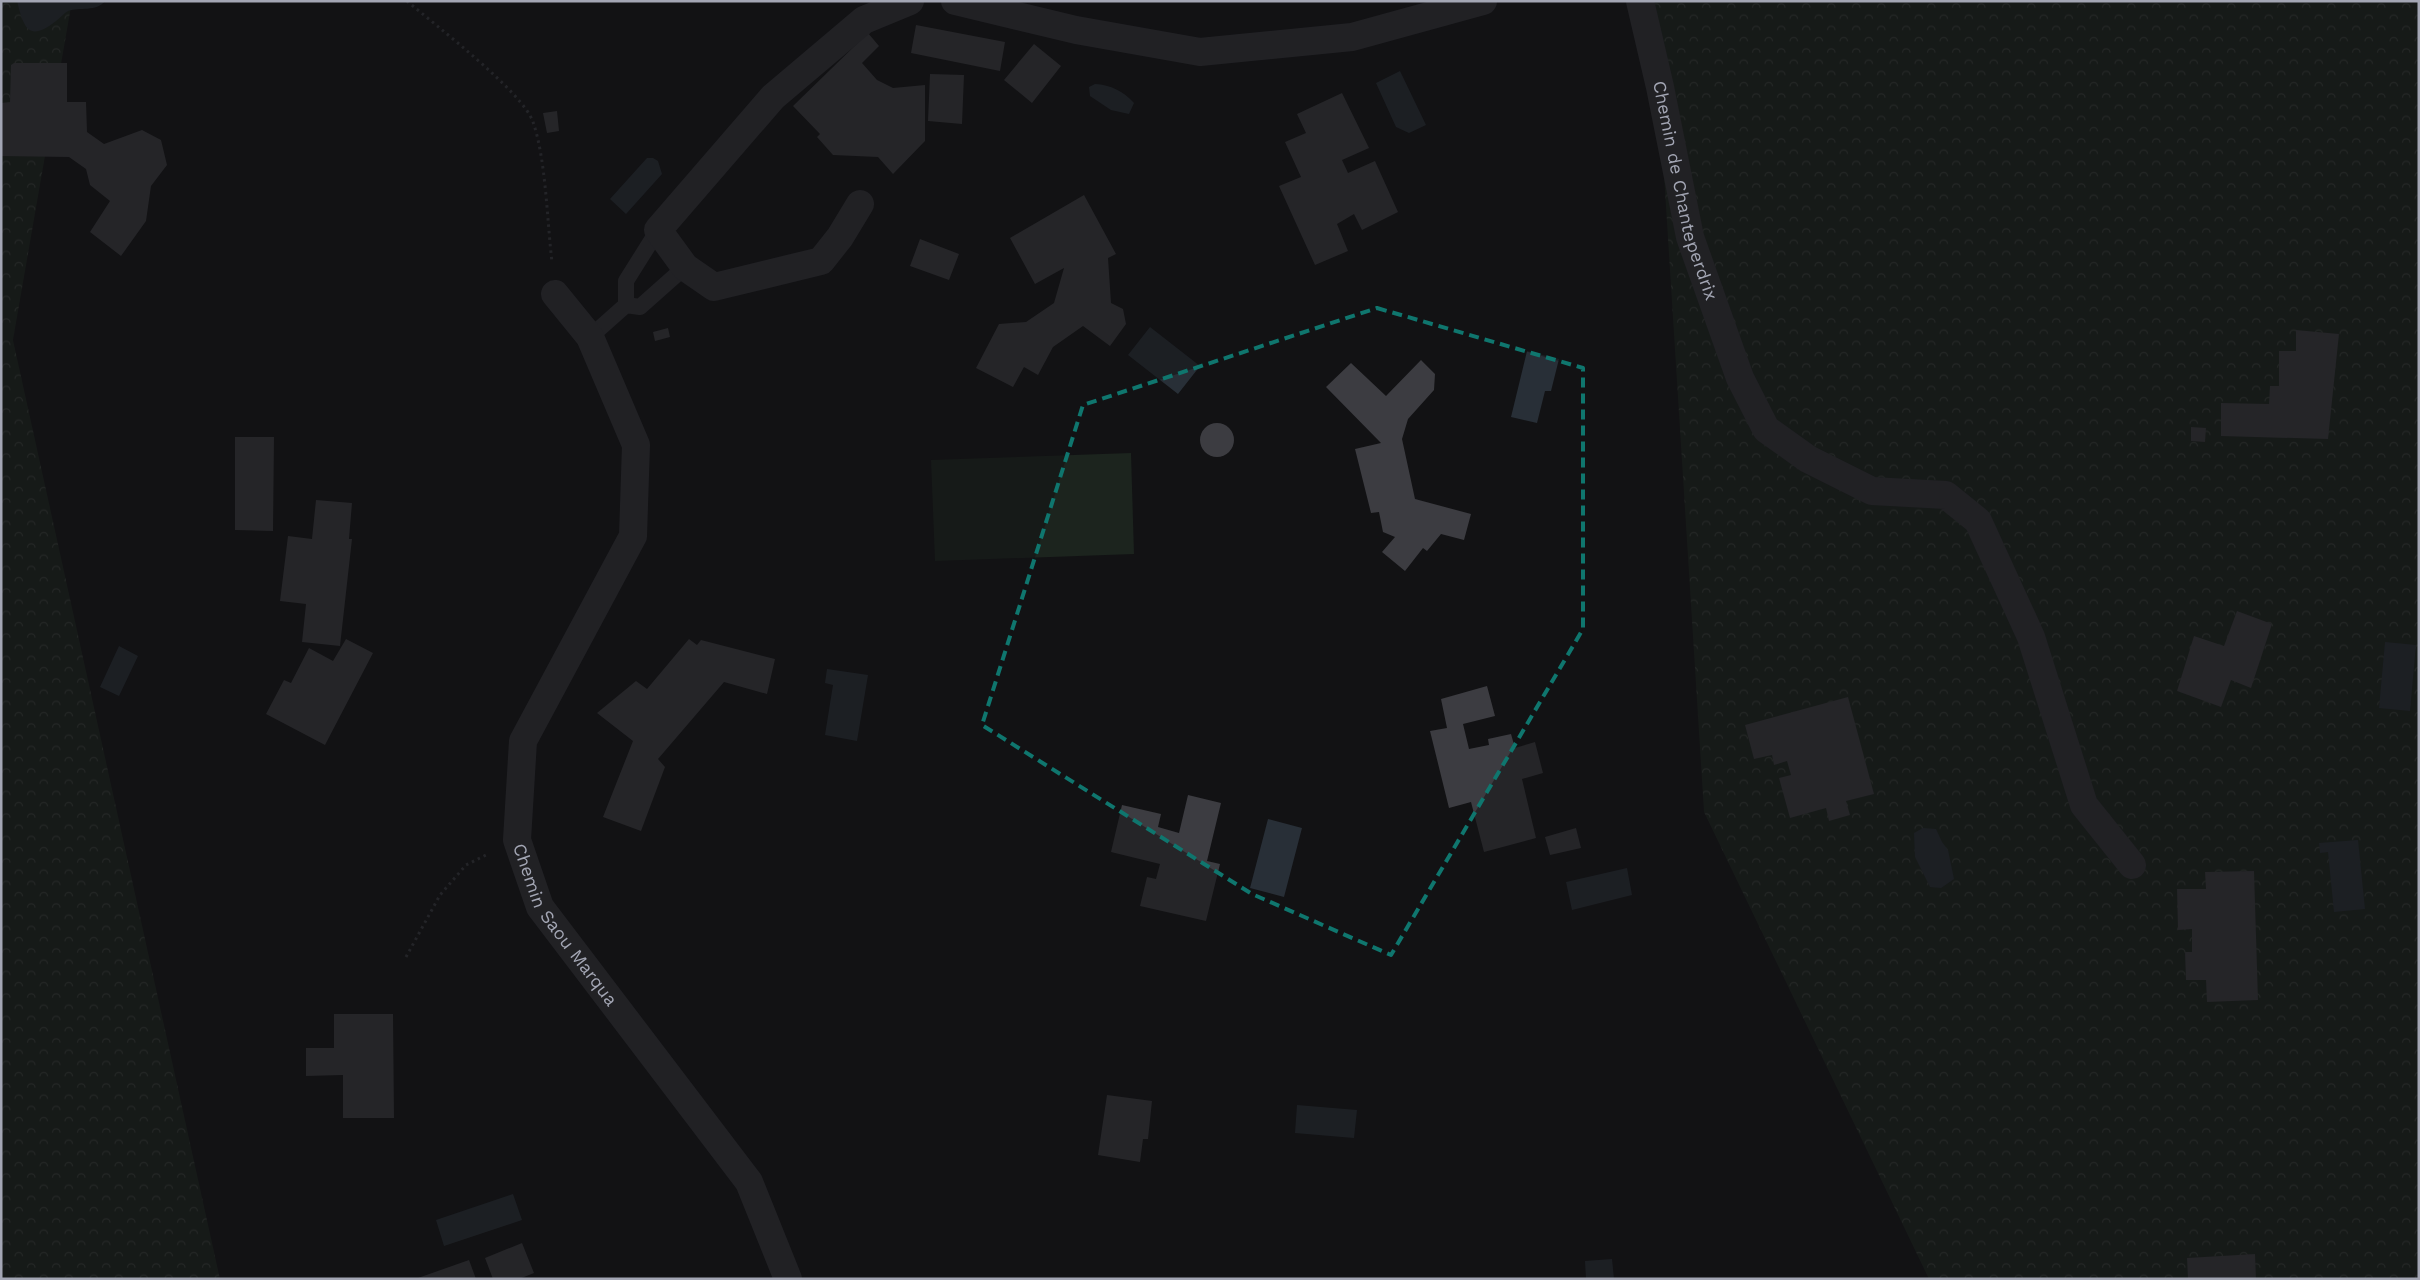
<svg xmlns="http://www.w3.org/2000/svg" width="2420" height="1280" viewBox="0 0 2420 1280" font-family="'Work Sans',sans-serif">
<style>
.grass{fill:#1c241e}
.forest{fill:url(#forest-crowns)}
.water{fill:#282f37}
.building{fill:#3c3c41}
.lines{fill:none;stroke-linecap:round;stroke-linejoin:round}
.path{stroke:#393a40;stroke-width:3;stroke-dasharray:2.5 4;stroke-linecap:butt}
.service{stroke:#333339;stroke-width:16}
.minor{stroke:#333339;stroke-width:28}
.marked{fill:none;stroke:#0f766e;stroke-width:4;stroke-dasharray:10 6;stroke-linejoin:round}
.labels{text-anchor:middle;stroke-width:4.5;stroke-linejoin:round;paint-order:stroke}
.street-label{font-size:18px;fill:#a3a6b4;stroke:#0d0d0f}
</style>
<defs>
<pattern id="forest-crowns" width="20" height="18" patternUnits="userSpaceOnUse" patternTransform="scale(1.25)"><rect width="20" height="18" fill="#1c241e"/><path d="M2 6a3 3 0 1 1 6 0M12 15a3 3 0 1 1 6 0" fill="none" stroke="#3a413c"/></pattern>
</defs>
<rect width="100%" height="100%" fill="#121214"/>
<!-- grass -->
<path class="grass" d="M 1131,453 L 1134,554 L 935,561 L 931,460 Z"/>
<!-- forest -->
<path class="forest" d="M 1,1 L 72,1 L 13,340 L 220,1279 L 1,1279 Z
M 1642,1 L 2419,1 L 2419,1279 L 1929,1279 L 1704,812 L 1659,95 Z"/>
<!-- water -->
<path class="water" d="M 17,1 L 105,1 C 96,12 80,7 68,11 C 64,13 60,18 56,21 C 29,42 24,29 17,1 Z
M 1400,71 L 1426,125 L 1409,133 L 1396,127 L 1376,83 Z
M 1095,84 C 1111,85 1123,91 1134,103 L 1129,114 L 1111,110 L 1090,96 L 1089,87 Z
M 647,158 L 653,158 L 658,161 L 662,174 L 626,214 L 610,199 Z
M 1150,327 L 1200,366 L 1178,394 L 1128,355 Z
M 1527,351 L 1559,359 L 1551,391 L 1545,391 L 1537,423 L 1511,417 Z
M 2385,642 L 2416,645 L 2410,711 L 2379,708 Z
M 119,646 L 138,656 L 119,696 L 100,687 Z
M 827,669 L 868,675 L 857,741 L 825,735 L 833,685 L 825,683 Z
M 1268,819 L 1302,828 L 1284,897 L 1250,888 Z
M 1923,828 L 1936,829 L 1942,842 L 1948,850 L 1954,879 L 1941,888 L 1930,887 L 1915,857 L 1914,833 Z
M 2358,840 L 2365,909 L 2334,912 L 2328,852 L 2320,853 L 2319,843 Z
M 1627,868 L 1632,895 L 1572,910 L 1566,882 Z
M 1297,1105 L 1357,1110 L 1354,1138 L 1295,1133 Z
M 513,1194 L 522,1220 L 444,1246 L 436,1220 Z
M 1612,1259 L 1614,1279 L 1586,1279 L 1585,1261 Z"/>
<!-- building -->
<path class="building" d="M 916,25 L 1005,42 L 1000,71 L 911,53 Z
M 868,33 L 879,46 L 862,63 L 877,80 L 893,88 L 925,85 L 925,141 L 893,174 L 878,157 L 833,155 L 817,137 L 820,134 L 793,106 Z
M 1034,44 L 1061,66 L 1032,103 L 1004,80 Z
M 14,63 L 67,63 L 67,102 L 86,102 L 87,132 L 104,144 L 142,130 L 161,140 L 167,165 L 151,186 L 146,221 L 121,256 L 90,232 L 110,201 L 90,185 L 86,169 L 69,157 L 1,156 L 1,103 L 10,102 L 11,65 Z
M 930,74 L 964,75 L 962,124 L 928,121 Z
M 1342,93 L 1369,148 L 1342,160 L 1348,173 L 1375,161 L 1398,212 L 1362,230 L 1354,214 L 1337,224 L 1348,251 L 1315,265 L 1279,186 L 1301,177 L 1285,142 L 1306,133 L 1297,114 Z
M 557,111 L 559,131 L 547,133 L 543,113 Z
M 1084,195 L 1116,254 L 1108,258 L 1111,303 L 1123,309 L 1126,324 L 1110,346 L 1083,326 L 1053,347 L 1038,375 L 1024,367 L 1013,387 L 976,368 L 999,324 L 1026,322 L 1054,303 L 1064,268 L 1035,284 L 1010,238 Z
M 920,239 L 959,254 L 949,280 L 910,266 Z
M 668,328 L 670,337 L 655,341 L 653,332 Z
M 2296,330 L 2339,334 L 2328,439 L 2221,436 L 2221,403 L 2269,404 L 2270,386 L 2279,386 L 2279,351 L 2296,351 Z
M 1421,360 L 1435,374 L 1434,390 L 1408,419 L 1402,439 L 1415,499 L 1471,514 L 1464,540 L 1441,534 L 1427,551 L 1423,548 L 1405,571 L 1382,552 L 1395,537 L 1383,532 L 1379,512 L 1371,513 L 1355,449 L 1381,443 L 1326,387 L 1351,363 L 1386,396 Z
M1200 440a17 17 0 1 1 34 0a17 17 0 1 1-34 0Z
M 2191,427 L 2206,428 L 2205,442 L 2191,441 Z
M 235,437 L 274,437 L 273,531 L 235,530 Z
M 316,500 L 352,503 L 349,539 L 352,539 L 340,646 L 302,642 L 306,604 L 280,601 L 288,536 L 312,539 Z
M 2237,611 L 2272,624 L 2251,688 L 2231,680 L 2221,707 L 2177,691 L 2194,636 L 2224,646 Z
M 346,639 L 373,653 L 325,745 L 266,714 L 284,680 L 291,683 L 309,648 L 333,661 Z
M 689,639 L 697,645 L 701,640 L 775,659 L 767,694 L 724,682 L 658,759 L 665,767 L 641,831 L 603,817 L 633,741 L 597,713 L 636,681 L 647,689 Z
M 1487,686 L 1495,716 L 1463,724 L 1469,749 L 1489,745 L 1488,739 L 1511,734 L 1515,748 L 1535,742 L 1543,773 L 1522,779 L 1536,838 L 1484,852 L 1471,802 L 1449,808 L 1430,731 L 1447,728 L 1441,699 Z
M 1848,697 L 1874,794 L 1846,801 L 1850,815 L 1829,821 L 1826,808 L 1790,818 L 1779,778 L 1791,775 L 1787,761 L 1774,765 L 1772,755 L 1754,759 L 1745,725 Z
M 1188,795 L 1221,803 L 1207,861 L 1220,864 L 1206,921 L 1140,906 L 1147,877 L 1156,879 L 1160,864 L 1111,852 L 1122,805 L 1161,814 L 1158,827 L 1179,833 Z
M 1576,828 L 1581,848 L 1550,855 L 1545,837 Z
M 2254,871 L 2258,1000 L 2207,1002 L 2206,980 L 2186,980 L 2185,952 L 2192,952 L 2192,929 L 2178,930 L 2177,889 L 2206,889 L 2205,872 Z
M 334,1014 L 393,1014 L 394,1118 L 343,1118 L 343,1075 L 306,1076 L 306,1048 L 334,1048 Z
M 1107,1095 L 1152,1101 L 1148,1139 L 1143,1139 L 1140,1162 L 1098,1155 Z
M 522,1243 L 534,1273 L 519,1279 L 493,1279 L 485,1258 Z
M 2255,1254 L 2256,1279 L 2188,1279 L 2187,1258 Z
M 469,1260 L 476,1279 L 418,1279 L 418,1278 Z"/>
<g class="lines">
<!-- path -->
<path class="path" d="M 407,1 C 435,25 523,92 533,122 C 546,159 547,221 552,262
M 406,957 L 440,895 L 466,865 L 488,854"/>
<!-- service -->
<path class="service" d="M 626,305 L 640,307 L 685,267
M 590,337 L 626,305 L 626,281 L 658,230"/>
<!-- minor -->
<g class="minor">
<path d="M 955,1 L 1076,30 L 1200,52 L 1352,37 L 1483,1"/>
<path id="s1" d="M 1640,1 L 1660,87 L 1690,237 L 1740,378 L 1766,429 L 1808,459 L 1872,491 L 1946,495 L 1978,521 L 2031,637 L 2084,805 L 2132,865"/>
<path d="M 860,204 L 840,237 L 821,261 L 714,287 L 685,267 L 658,230 L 773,97 L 864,20 L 910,1"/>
<path id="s2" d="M 555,294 L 590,337 L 636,445 L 633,536 L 523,741 L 517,840 L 540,907 L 749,1182 L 788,1279"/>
</g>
</g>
<!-- marked area -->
<path d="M0 0H2420V1280H0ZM 1377,308 L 1583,368 L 1583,629 L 1391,955 L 1252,894 L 982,725 L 1083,405 Z" fill="#121214" fill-opacity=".55" fill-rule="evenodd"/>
<path class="marked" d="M 1377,308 L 1583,368 L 1583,629 L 1391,955 L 1252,894 L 982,725 L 1083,405 Z"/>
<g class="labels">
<!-- street labels -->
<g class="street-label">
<text dy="6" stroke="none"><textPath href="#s1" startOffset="195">Chemin de Chanteperdrix</textPath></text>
<text dy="6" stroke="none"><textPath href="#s2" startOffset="694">Chemin Saou Marqua</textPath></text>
</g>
</g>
<!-- border -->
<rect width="2420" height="1280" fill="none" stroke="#a3a6b4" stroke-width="5"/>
</svg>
